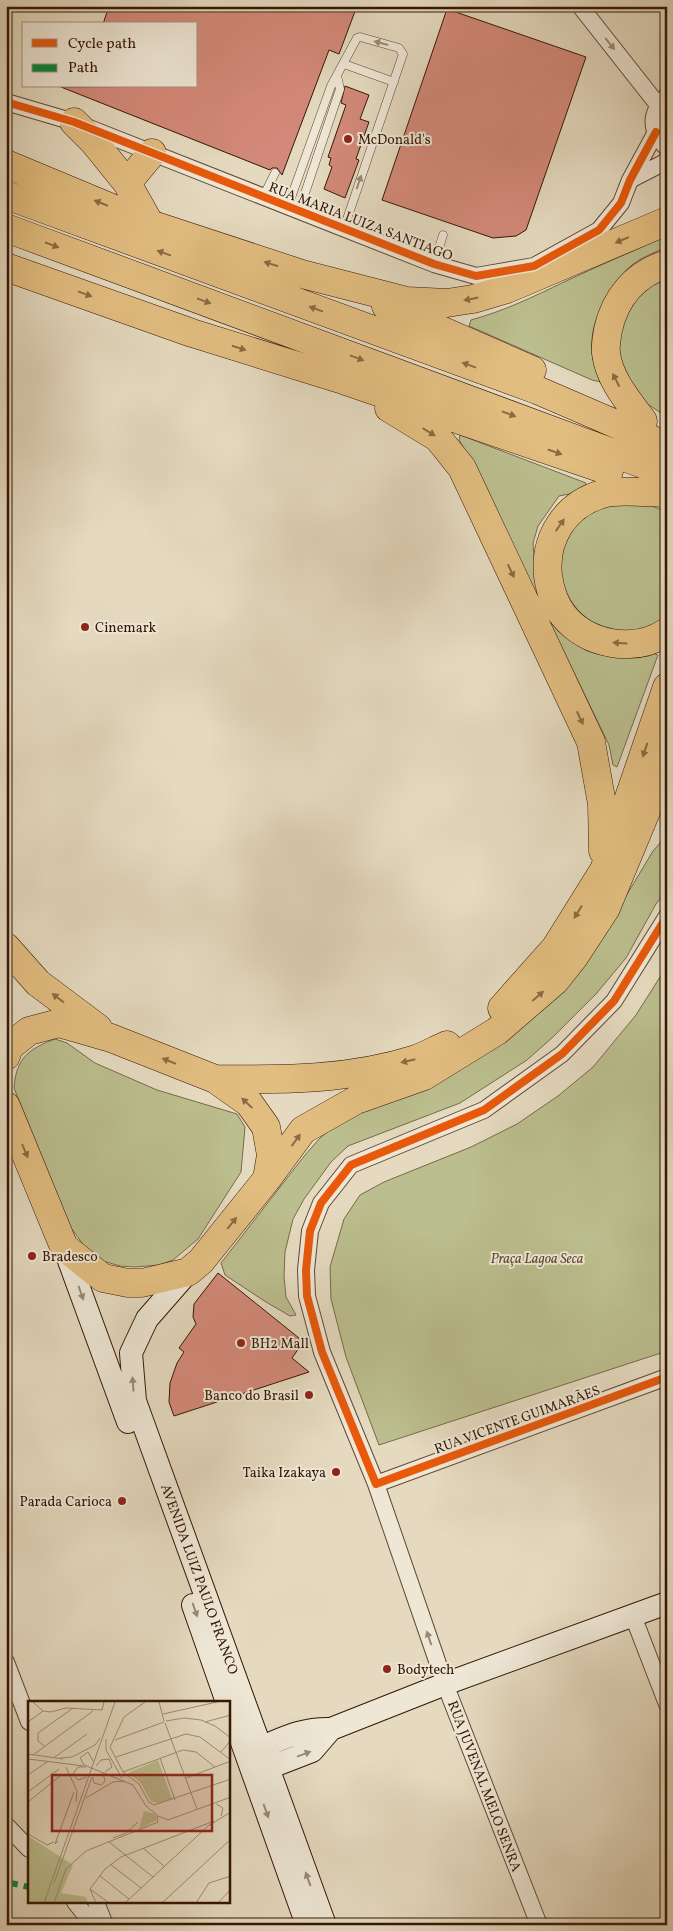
<svg xmlns="http://www.w3.org/2000/svg" width="673" height="1931" viewBox="0 0 673 1931" font-family="Vollkorn,serif">
<style>
.green{fill:#bbbe8e;stroke:#786a48}
.building{fill:#d38979;stroke:#351603}
.lines{fill:none;stroke-linecap:round;stroke-linejoin:round}
.lane-casing{stroke:#614732;stroke-width:9}
.street-casing{stroke:#614732;stroke-width:18}
.secondary-casing{stroke:#351603;stroke-width:24}
.highway-casing{stroke:#351603;stroke-width:29}
.lane{stroke:#eee7d6;stroke-width:8}
.street{stroke:#eee7d6;stroke-width:16}
.secondary{stroke:#eee7d6;stroke-width:22}
.highway{stroke:#e2bd80;stroke-width:28}
.quiet{stroke:#00873e;stroke-width:6;stroke-dasharray:12 6;stroke-linecap:butt}
.cycleway-casing{stroke:#eee7d6;stroke-width:11}
.cycleway{stroke:#e8590c;stroke-width:8}
.oneway{fill:#9b8977}
.oneway2{fill:#8c6a42}
.poi-dot{fill:#8f2418;stroke:#eee7d6;stroke-width:2}
.labels{text-anchor:middle;stroke-width:4;stroke-linejoin:round;paint-order:stroke}
.poi-label{font-size:14px;fill:#351603;stroke:#eee7d6;text-anchor:start}
.street-label{font-size:14px;fill:#351603;stroke:#eee7d6}
.park-label{font-size:14px;font-style:italic;fill:#5d482d;stroke:#eee7d6}
.inset-road{fill:none;stroke:#9f8c74;stroke-width:1}
.view{fill:#8f2418;fill-opacity:0.15;stroke:#8f2418;stroke-width:2.5}
.inset-edge{fill:none;stroke:#351603;stroke-width:2.5}
</style>
<rect width="100%" height="100%" fill="#e5dac0"/>
<filter id="stains"><feTurbulence type="fractalNoise" baseFrequency=".004" numOctaves="4"/><feColorMatrix values="0 0 0 0 .2 0 0 0 0 .09 0 0 0 0 .02 0 0 0 .5 -.17"/></filter>
<radialGradient id="worn" r=".72"><stop offset=".6" stop-color="#630" stop-opacity="0"/><stop offset="1" stop-color="#630" stop-opacity=".3"/></radialGradient>
<!-- green -->
<path class="green" d="M 667,236 L 667,247 C 658,251 648,255 639,260 C 612,277 588,321 592,353 C 593,362 597,373 601,382 L 592,380 L 469,326 L 471,320 C 504,311 533,297 564,282 C 598,266 633,251 667,236 Z
M 667,277 L 667,417 L 646,403 L 637,395 L 618,360 L 618,331 L 624,313 L 644,289 Z
M 460,435 L 586,483 L 584,491 L 559,496 L 538,526 L 533,543 L 536,581 L 559,627 L 572,642 L 587,651 L 602,655 L 630,655 L 650,652 L 658,655 L 617,767 L 613,765 L 609,745 L 488,494 L 471,460 L 459,440 Z
M 613,503 L 644,503 L 667,512 L 667,616 C 601,671 517,573 588,514 C 595,509 605,507 613,503 Z
M 667,835 L 667,890 L 656,904 L 626,958 L 596,994 L 554,1036 L 527,1060 L 460,1103 L 348,1146 L 331,1162 L 304,1199 L 293,1219 L 285,1252 L 284,1277 L 286,1297 L 296,1315 L 290,1316 L 266,1302 L 225,1275 L 221,1263 L 305,1155 L 320,1138 L 344,1118 L 515,1032 L 532,1019 L 581,971 L 653,851 Z
M 667,966 L 667,1351 L 379,1445 L 346,1357 L 331,1299 L 330,1267 L 344,1219 L 360,1195 L 384,1182 L 471,1147 L 517,1124 L 558,1096 L 593,1067 L 636,1015 Z
M 55,1039 L 67,1043 L 95,1063 L 157,1090 L 237,1114 L 245,1127 L 241,1172 L 198,1239 L 173,1260 L 159,1265 L 135,1267 L 120,1266 L 103,1261 L 88,1251 L 71,1228 L 14,1088 C 16,1059 28,1049 55,1039 Z"/>
<!-- building -->
<path class="building" d="M 109,6 L 357,6 L 339,54 L 329,50 L 282,175 L 277,168 L 272,168 L 270,170 L 61,87 L 196,86 L 196,24 L 103,24 Z
M 447,9 L 586,57 L 526,230 L 516,236 L 493,238 L 382,200 Z
M 345,86 L 369,95 L 360,119 L 369,122 L 356,159 L 359,160 L 345,198 L 324,189 L 332,167 L 329,165 L 331,158 L 328,157 L 346,105 L 341,103 Z
M 218,1273 L 299,1338 L 299,1348 L 292,1358 L 309,1372 L 174,1416 L 169,1402 L 170,1383 L 177,1363 L 184,1352 L 179,1348 L 196,1324 L 193,1317 L 194,1304 Z"/>
<g class="lines">
<!-- lane casing -->
<g class="lane-casing">
<path id="lane" d="M 344,64 L 394,82
M 263,197 L 275,173
M 288,206 L 331,86 L 357,38 L 360,37 L 399,48 L 403,54 L 344,228
M 299,211 L 340,89 L 337,76
M 434,264 L 443,235"/>
</g>
<!-- street casing -->
<g class="street-casing">
<path id="street" d="M 580,6 L 658,105
M 667,96 C 649,113 649,131 667,148
M 6,102 L 74,122 L 434,264 L 476,276 L 534,266 L 599,230 L 621,203 L 630,180 L 656,132
M 630,180 L 667,161
M 376,1484 L 667,1377
M 633,1616 L 667,1704
M 6,1662 L 29,1722
M 6,1825 L 29,1849
M 75,1902 L 93,1925
M 96,1902 L 105,1925
M 539,1925 L 445,1684 L 376,1484 L 322,1352 L 307,1296 L 306,1270 L 310,1231 L 321,1203 L 351,1165 L 484,1110 L 562,1054 L 614,1001 L 667,916"/>
</g>
<!-- secondary casing -->
<g class="secondary-casing">
<path id="secondary" d="M 64,1247 L 128,1422
M 188,1272 L 147,1319 L 131,1353 L 135,1401 L 325,1925
M 193,1605 L 227,1702
M 229,1706 L 307,1925
M 262,1747 C 286,1737 304,1728 331,1729 L 445,1684 L 667,1603
M 254,1769 L 259,1771 L 268,1768 L 312,1751 L 331,1729"/>
</g>
<!-- highway casing -->
<g class="highway-casing">
<path id="highway" d="M 74,122 L 93,141 L 127,183
M 6,164 L 150,224 L 302,274 L 407,301 L 447,303 L 473,299 L 507,289 L 667,221
M 6,195 L 537,390 L 667,446
M 150,224 L 127,183 L 152,153
M 6,228 L 667,473
M 6,267 L 192,333 L 343,380 L 609,471
M 386,306 L 532,370
M 389,408 L 438,438 L 462,468 L 591,742 L 602,804 L 603,851
M 643,421 C 628,401 609,379 606,353 C 605,346 607,337 608,330 C 615,298 635,274 667,264
M 667,493 C 649,493 617,489 602,494 C 565,505 544,538 548,576 C 550,589 554,604 563,615 C 587,645 634,654 667,632
M 6,947 L 38,983 L 98,1028
M 502,1008 L 556,947 L 604,870 L 667,687
M 6,1056 L 9,1047 L 29,1031 L 59,1023 L 111,1038 L 215,1079 L 249,1103 L 266,1127 L 271,1155 L 267,1179
M 215,1079 C 283,1080 350,1080 416,1059 C 427,1055 437,1049 447,1045
M 6,1106 L 64,1247 L 103,1278 L 128,1283 L 142,1283 L 188,1272 L 201,1261 L 267,1179 L 303,1130 L 356,1100 L 424,1076 L 497,1031 L 555,981 L 574,957 L 606,908 L 667,761"/>
</g>
<!-- lane -->
<use href="#lane" class="lane"/>
<!-- street -->
<use href="#street" class="street"/>
<!-- secondary -->
<use href="#secondary" class="secondary"/>
<!-- highway -->
<use href="#highway" class="highway"/>
<!-- quiet -->
<path class="quiet" d="M 6,1882 L 29,1887"/>
<!-- cycleway casing -->
<g class="cycleway-casing">
<path id="cycleway" d="M 6,102 L 74,122 L 434,264 L 476,276 L 534,266 L 599,230 L 621,203 L 630,180 L 656,132
M 667,916 L 614,1001 L 562,1054 L 484,1110 L 351,1165 L 321,1203 L 310,1231 L 306,1270 L 307,1296 L 322,1352 L 376,1484 L 667,1377"/>
</g>
<!-- cycleway -->
<use href="#cycleway" class="cycleway"/>
</g>
<!-- one-way arrows -->
<defs><path id="oneway-solid" d="M-6-.8H1V-3.2L6.5 0L1 3.2V.8H-6Z" transform="scale(1.25)"/></defs>
<g class="oneway">
<use href="#oneway-solid" transform="translate(381 43) rotate(-165)"/>
<use href="#oneway-solid" transform="translate(610 44) rotate(51)"/>
<use href="#oneway-solid" transform="translate(359 182) rotate(-71)"/>
<use href="#oneway-solid" transform="translate(81 1293) rotate(70)"/>
<use href="#oneway-solid" transform="translate(133 1384) rotate(-94)"/>
<use href="#oneway-solid" transform="translate(195 1610) rotate(71)"/>
<use href="#oneway-solid" transform="translate(429 1638) rotate(-109)"/>
<use href="#oneway-solid" transform="translate(304 1754) rotate(-20)"/>
<use href="#oneway-solid" transform="translate(266 1811) rotate(70)"/>
<use href="#oneway-solid" transform="translate(308 1879) rotate(-110)"/>
</g>
<g class="oneway2">
<use href="#oneway-solid" transform="translate(101 203) rotate(-158)"/>
<use href="#oneway-solid" transform="translate(622 240) rotate(157)"/>
<use href="#oneway-solid" transform="translate(52 245) rotate(20)"/>
<use href="#oneway-solid" transform="translate(164 253) rotate(-160)"/>
<use href="#oneway-solid" transform="translate(271 264) rotate(-162)"/>
<use href="#oneway-solid" transform="translate(85 294) rotate(20)"/>
<use href="#oneway-solid" transform="translate(471 299) rotate(169)"/>
<use href="#oneway-solid" transform="translate(204 301) rotate(20)"/>
<use href="#oneway-solid" transform="translate(316 309) rotate(-160)"/>
<use href="#oneway-solid" transform="translate(239 348) rotate(18)"/>
<use href="#oneway-solid" transform="translate(357 358) rotate(20)"/>
<use href="#oneway-solid" transform="translate(469 365) rotate(-160)"/>
<use href="#oneway-solid" transform="translate(616 380) rotate(-117)"/>
<use href="#oneway-solid" transform="translate(509 414) rotate(20)"/>
<use href="#oneway-solid" transform="translate(429 432) rotate(31)"/>
<use href="#oneway-solid" transform="translate(555 452) rotate(19)"/>
<use href="#oneway-solid" transform="translate(560 525) rotate(-55)"/>
<use href="#oneway-solid" transform="translate(511 571) rotate(65)"/>
<use href="#oneway-solid" transform="translate(620 643) rotate(-177)"/>
<use href="#oneway-solid" transform="translate(580 718) rotate(65)"/>
<use href="#oneway-solid" transform="translate(645 750) rotate(109)"/>
<use href="#oneway-solid" transform="translate(578 912) rotate(122)"/>
<use href="#oneway-solid" transform="translate(538 996) rotate(-41)"/>
<use href="#oneway-solid" transform="translate(58 998) rotate(-143)"/>
<use href="#oneway-solid" transform="translate(169 1061) rotate(-158)"/>
<use href="#oneway-solid" transform="translate(408 1061) rotate(167)"/>
<use href="#oneway-solid" transform="translate(247 1103) rotate(-137)"/>
<use href="#oneway-solid" transform="translate(296 1140) rotate(-54)"/>
<use href="#oneway-solid" transform="translate(25 1151) rotate(67)"/>
<use href="#oneway-solid" transform="translate(232 1223) rotate(-51)"/>
</g>
<!-- markers -->
<g class="poi-dot">
<circle cx="348" cy="139" r="5"/>
<circle cx="85" cy="627" r="5"/>
<circle cx="32" cy="1256" r="5"/>
<circle cx="241" cy="1343" r="5"/>
<circle cx="309" cy="1395" r="5"/>
<circle cx="336" cy="1472" r="5"/>
<circle cx="122" cy="1501" r="5"/>
<circle cx="387" cy="1669" r="5"/>
</g>
<g class="labels">
<!-- poi labels -->
<g class="poi-label">
<text x="358" y="144">McDonald's</text>
<text x="95" y="632">Cinemark</text>
<text x="42" y="1261">Bradesco</text>
<text x="251" y="1348">BH2 Mall</text>
<text x="299" y="1400" text-anchor="end">Banco do Brasil</text>
<text x="326" y="1477" text-anchor="end">Taika Izakaya</text>
<text x="112" y="1506" text-anchor="end">Parada Carioca</text>
<text x="397" y="1674">Bodytech</text>
</g>
<!-- street labels -->
<g class="street-label">
<text transform="translate(361 221) rotate(21)" y="5">RUA MARIA LUIZA SANTIAGO</text>
<text transform="translate(517 1419) rotate(-20)" y="5">RUA VICENTE GUIMARÃES</text>
<text transform="translate(200 1579) rotate(70)" y="5">AVENIDA LUIZ PAULO FRANCO</text>
<text transform="translate(485 1786) rotate(69)" y="5">RUA JUVENAL MELO SENRA</text>
</g>
<!-- park labels -->
<g class="park-label">
<text x="537" y="1263">Praça Lagoa Seca</text>
</g>
</g>
<!-- overview -->
<g transform="translate(28 1701)">
<rect width="202" height="202" fill="#e5dac0"/>
<path d="M 130,59 L 144,98 L 129,102 L 123,100 L 112,81 L 100,72 ZM 116,110 L 127,113 L 129,119 L 111,128 ZM 0,135 L 45,164 L 33,192 L 58,196 L 60,202 L 0,202 Z" fill="#bbbe8e"/>
<path class="inset-road" d="M 5,1 L 15,10 L 23,11 L 38,7 L 74,9 L 76,1M 131,1 L 136,20M 135,13 L 189,1M 138,20 L 156,17 L 173,19 L 187,25 L 203,37M 0,21 L 15,10M 177,21 L 203,14M 137,22 L 169,108M 78,38 L 78,49 L 94,77M 87,39 L 136,21M 16,45 L 10,40 L 10,32 L 45,7M 82,46 L 95,71 L 111,83 L 121,101 L 126,104 L 203,78M 82,46 L 96,16 L 117,1M 193,51 L 203,39M 0,53 L 35,58M 5,54 L 65,10M 27,56 L 59,33M 88,56 L 158,33 L 172,36 L 203,59M 32,57 L 44,56 L 67,44 L 72,37M 132,57 L 147,99M 0,58 L 56,65M 68,65 L 73,59 L 81,58 L 84,66 L 77,71M 38,66 L 49,90 L 48,101M 58,66 L 50,66 L 45,73 L 50,79 L 59,76M 95,71 L 155,49 L 168,51 L 187,66M 0,74 L 19,61M 65,76 L 66,82 L 73,84 L 77,80 L 75,72M 158,77 L 203,60M 0,91 L 31,68M 58,97 L 85,81 L 96,80M 0,101 L 32,75M 188,103 L 195,107 L 193,115M 130,115 L 140,119 L 203,96M 0,133 L 19,144 L 26,141M 85,137 L 98,132 L 110,121M 30,140 L 27,143 L 46,91M 81,141 L 125,176M 115,147 L 136,165M 82,163 L 113,187M 72,175 L 101,198M 26,182 L 64,76M 62,188 L 77,168 L 93,156 L 186,120M 62,188 L 81,202M 62,188 L 68,202M 16,202 L 87,1M 26,202 L 38,168 L 58,150 L 130,121 L 129,114 L 118,105 L 105,84 L 56,64 L 52,57 L 60,51 L 65,60M 97,202 L 180,125 L 203,111M 134,202 L 203,138M 151,202 L 167,202M 168,202 L 181,182 L 203,175M 190,202 L 203,188"/>
<path class="view" d="M 24,74 L 184,74 L 184,130 L 24,130 Z"/>
<rect width="202" height="202" class="inset-edge"/>
</g>
<!-- margin -->
<rect width="673" height="1931" fill="none" stroke="#e5dac0" stroke-width="25"/>
<rect x="8" y="8" width="658" height="1916" fill="none" stroke="#351603" stroke-width="2.5"/>
<rect x="12" y="12" width="648" height="1906" fill="none" stroke="#351603"/>
<!-- legend -->
<rect x="22" y="22" width="175" height="65" fill="#eee7d6" stroke="#a49382"/>
<rect x="32" y="39" width="25" height="8" fill="#e8590c" stroke="#a49382"/>
<text x="68" y="48" font-size="15" fill="#351603">Cycle path</text>
<rect x="32" y="64" width="25" height="8" fill="#00873e" stroke="#a49382"/>
<text x="68" y="72" font-size="15" fill="#351603">Path</text>
<rect width="100%" height="100%" filter="url(#stains)"/>
<rect width="100%" height="100%" fill="url(#worn)"/>
</svg>
